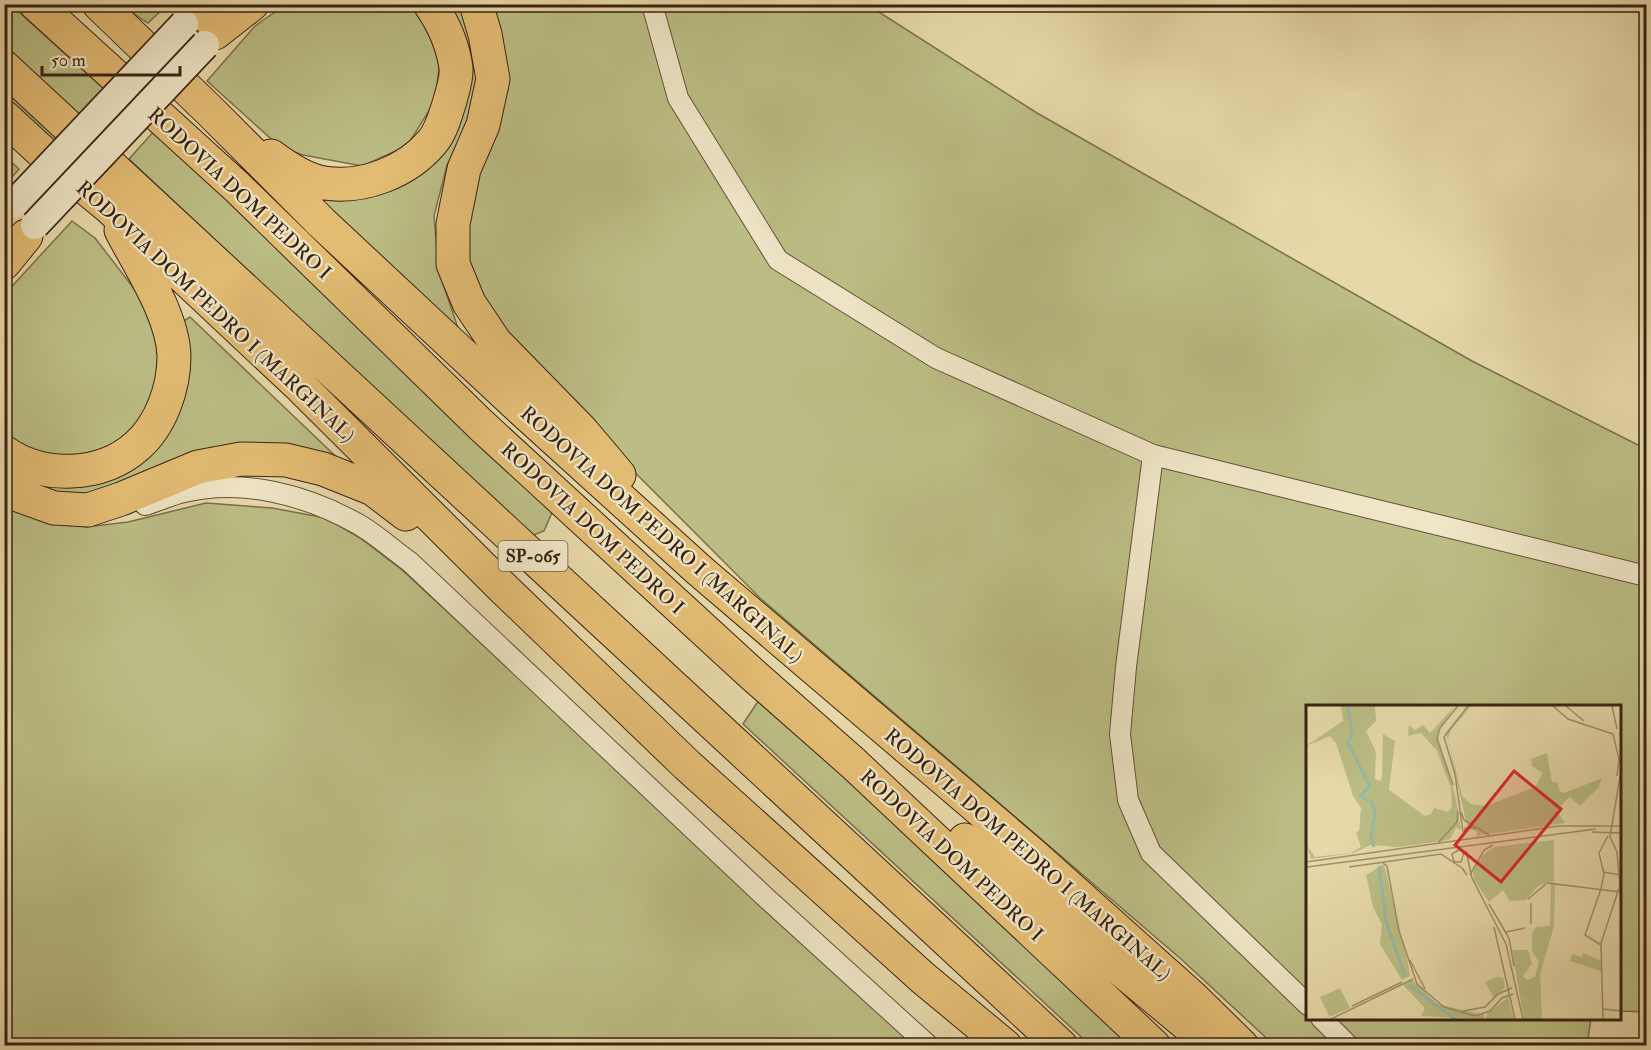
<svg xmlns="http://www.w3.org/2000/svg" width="1651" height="1050" viewBox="0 0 1651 1050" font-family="'IM FELL Double Pica',serif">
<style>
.green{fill:#bbbd84;stroke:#7a704b;stroke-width:1.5}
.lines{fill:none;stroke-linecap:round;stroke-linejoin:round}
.street-casing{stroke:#645038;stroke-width:22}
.highway-casing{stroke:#392212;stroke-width:35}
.street{stroke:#efe6c7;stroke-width:20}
.highway{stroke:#e3bc74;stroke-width:33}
.secondary-bridge-casing{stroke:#392212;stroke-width:31;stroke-linecap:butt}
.secondary-bridge{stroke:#efe6c7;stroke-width:28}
.labels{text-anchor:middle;stroke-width:4.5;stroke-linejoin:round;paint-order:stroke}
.shield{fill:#efe6c7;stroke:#705d48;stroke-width:1.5}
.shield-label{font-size:18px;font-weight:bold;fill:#392212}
.street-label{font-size:20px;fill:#392212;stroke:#efe6c7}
.inset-river{fill:none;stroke:#96baa6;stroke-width:3}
.inset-road{fill:none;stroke:#a18f6d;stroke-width:1.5}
.view{fill:#d62828;fill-opacity:0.15;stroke:#d62828;stroke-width:3}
.inset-edge{fill:none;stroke:#392212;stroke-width:3}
</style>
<rect width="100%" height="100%" fill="#e6d8a9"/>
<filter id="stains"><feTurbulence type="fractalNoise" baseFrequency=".00333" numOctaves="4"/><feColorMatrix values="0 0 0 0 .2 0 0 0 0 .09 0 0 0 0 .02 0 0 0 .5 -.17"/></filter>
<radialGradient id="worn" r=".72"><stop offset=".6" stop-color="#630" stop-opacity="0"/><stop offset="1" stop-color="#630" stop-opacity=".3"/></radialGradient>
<!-- green -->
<path class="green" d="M 4,5 L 11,5 L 104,89 L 79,115 L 5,46 Z
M 121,5 L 167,5 L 148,23 Z
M 285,5 L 415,5 L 441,51 L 435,101 L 407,146 L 362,166 L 303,155 L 279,146 L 207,81 L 255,26 Z
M 442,5 L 465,5 L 478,68 L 471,122 L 447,165 L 434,216 L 439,272 L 458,328 L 311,191 L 448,134 Z
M 476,5 L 868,5 L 1037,113 L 1472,361 L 1646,449 L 1646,1012 L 1620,1011 L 1620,706 L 1308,706 L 1308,1018 L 1591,1019 L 1587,1045 L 1274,1045 L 1181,959 L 760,598 L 476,313 L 453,241 L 489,96 Z
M 4,87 L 58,137 L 51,144 L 5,101 Z
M 155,130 L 554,508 L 544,531 L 531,536 L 129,159 Z
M 5,156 L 19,169 L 5,185 Z
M 72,221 L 95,238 L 156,317 L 162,369 L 148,417 L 111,451 L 65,460 L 19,447 L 5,433 L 4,295 Z
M 190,317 L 349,469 L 281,450 L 91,502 L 5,483 L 4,466 L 152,448 L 180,323 Z
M 206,503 L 272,508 L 326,518 L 360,538 L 401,569 L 917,1045 L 5,1045 L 4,509 L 86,527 L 128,522 Z
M 759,700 L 1003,919 L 1136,1045 L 1090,1045 L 743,724 Z"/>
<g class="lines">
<!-- street casing -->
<g class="street-casing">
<path id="street" d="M 652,4 L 678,98 L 778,260 L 936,358 L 1153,455 L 1642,575 L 1646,574
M 1153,455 L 1126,667 L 1120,734 L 1128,800 L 1151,853 L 1308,1005
M 145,505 C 158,501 171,495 184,492 C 243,478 306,495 358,524 C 376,534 393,550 410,562 L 763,895 L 929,1046
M 1321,1018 L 1349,1046"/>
</g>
<!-- highway casing -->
<g class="highway-casing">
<path id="highway" d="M 36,4 L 237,187 L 481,425 L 752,674 L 853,763 L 1154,1046
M 99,4 L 211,112 L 322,223 L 519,407 L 699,570 L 1032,854 L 1192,997 L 1242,1046
M 476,4 L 485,34 L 493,79 L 483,125 L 464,169 L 453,224 L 453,264 L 469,303 L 495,342 L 581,430 L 619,475
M 195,14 L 201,4
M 215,33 L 252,4
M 4,67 L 1061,1046
M 4,117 L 41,151 L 109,207 L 301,387 L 503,588 L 687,765 L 923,978 L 1005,1046
M 271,156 C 287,168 305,180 324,183 C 363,189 407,172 432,142 C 441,132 445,116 449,104 C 452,93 457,79 456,68 C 453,45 443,23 430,4
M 4,263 L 26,236
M 4,452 C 42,479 101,478 137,446 C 161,425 174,388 174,356 C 173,315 139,265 121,230
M 4,490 L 54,508 L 88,510 L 121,499 L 198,467 L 241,459 L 286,460 L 323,469 L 373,489 L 406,514
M 965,840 L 1213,1046"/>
</g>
<!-- street -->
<use href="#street" class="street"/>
<!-- highway -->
<use href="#highway" class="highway"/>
<!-- secondary-bridge casing -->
<g class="secondary-bridge-casing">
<path id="secondary-bridge" d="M 14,204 L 184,24
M 35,225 L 205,45"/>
</g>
<!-- secondary-bridge -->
<use href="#secondary-bridge" class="secondary-bridge"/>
</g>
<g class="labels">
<!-- shield labels -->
<rect class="shield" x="498.5" y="541" width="69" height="30" rx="4.5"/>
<g class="shield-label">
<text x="533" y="562">SP-065</text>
</g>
<!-- street labels -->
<g class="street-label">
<text transform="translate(240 193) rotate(43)" y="7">RODOVIA DOM PEDRO I</text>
<text transform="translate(216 311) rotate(43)" y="7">RODOVIA DOM PEDRO I (MARGINAL)</text>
<text transform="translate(593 528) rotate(43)" y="7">RODOVIA DOM PEDRO I</text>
<text transform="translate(662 534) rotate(42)" y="7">RODOVIA DOM PEDRO I (MARGINAL)</text>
<text transform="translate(1028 854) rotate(41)" y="7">RODOVIA DOM PEDRO I (MARGINAL)</text>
<text transform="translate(952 855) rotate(43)" y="7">RODOVIA DOM PEDRO I</text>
</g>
</g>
<!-- overview -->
<g transform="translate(1306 705)">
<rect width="315" height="315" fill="#e6d8a9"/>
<path d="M 35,1 L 69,1 L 70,16 L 60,26 L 70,47 L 69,74 L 75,76 L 76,72 L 77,29 L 89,36 L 83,85 L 119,111 L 125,109 L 128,103 L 142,107 L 146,102 L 145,83 L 131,46 L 115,28 L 102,31 L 103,20 L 109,25 L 117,20 L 124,28 L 149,1 L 131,29 L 150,94 L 155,125 L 150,122 L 144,134 L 136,136 L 93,142 L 65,140 L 47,148 L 5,154 L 1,141 L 0,155 L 0,139 L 9,152 L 45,148 L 55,142 L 50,127 L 53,126 L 55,103 L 47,91 L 30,38 L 24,31 L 0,41 L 37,16 ZM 162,1 L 165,1 L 144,26 L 142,35 L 156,91 L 165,99 L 180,101 L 229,82 L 237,68 L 226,61 L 225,54 L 241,48 L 246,77 L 252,78 L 253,86 L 258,88 L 296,73 L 292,83 L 274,101 L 264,92 L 258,97 L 251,106 L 259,118 L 170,131 L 171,127 L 161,121 L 140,27 ZM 248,135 L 248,176 L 232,181 L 220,195 L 204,196 L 197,185 L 183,197 L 168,175 L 167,163 L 178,149 L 188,142 ZM 78,159 L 102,258 L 104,271 L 96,275 L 74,239 L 76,219 L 67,202 L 60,170 ZM 249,177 L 248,221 L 234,270 L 236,314 L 218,314 L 206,245 L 222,245 L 226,259 L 217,271 L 221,275 L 229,272 L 233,257 L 226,246 L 226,229 L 230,222 L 244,221 L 245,178 ZM 277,248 L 295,256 L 295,266 L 264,256 L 266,249 L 276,252 ZM 191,272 L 197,273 L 199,283 L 187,292 L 179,277 ZM 106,275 L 131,299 L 178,310 L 179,314 L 115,311 L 119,303 L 97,280 ZM 34,283 L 44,303 L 18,314 L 23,311 L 14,292 ZM 202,292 L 208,314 L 180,314 L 181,309 Z" fill="#bbbd84"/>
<path class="inset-river" d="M 42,1 L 46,30 L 42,38 L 64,81 L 54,91 L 66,97 L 69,108 L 65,131 L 68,142M 73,161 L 80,216 L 99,272M 103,280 L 149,314"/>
<path class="inset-road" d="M 247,1 L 262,14 L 307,29M 260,1 L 278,16M 306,1 L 311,24M 307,29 L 313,54 L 311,71M 147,80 L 131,34 L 134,23 L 152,1M 155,107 L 158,115 L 183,130M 157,127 L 149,69 L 138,32 L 162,1M 286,127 L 315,128M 158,131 L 159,123 L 169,123M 132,138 L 151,117 L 152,106M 154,144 L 146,149 L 148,157 L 155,157 L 158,147M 160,146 L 166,173 L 200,239 L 217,314M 0,157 L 253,121 L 315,121M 77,158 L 81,161 L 93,226 L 111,279 L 138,302 L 169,311 L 184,306 L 196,293 L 207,289M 1,162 L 290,124M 43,162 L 135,149 L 156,163 L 161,170M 297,167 L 315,170M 164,170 L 178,145 L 187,140M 241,178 L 315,187M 222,194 L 240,179M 225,198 L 225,219M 183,199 L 203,233 L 208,261M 188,222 L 209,314M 200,227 L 219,223M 295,240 L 279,230 L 295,184 L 298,169 L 293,148 L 302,131M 104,255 L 119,284M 46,301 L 96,277M 297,304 L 315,306M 157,306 L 179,302 L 192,289 L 206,283M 25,314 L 107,274M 297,314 L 295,238 L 314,180 L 311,147 L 304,132 L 315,66"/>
<path class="view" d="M 208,66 L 255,104 L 195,177 L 149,140 Z"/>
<rect width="315" height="315" class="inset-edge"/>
</g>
<!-- margin -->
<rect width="1651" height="1050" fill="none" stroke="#e6d8a9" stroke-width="24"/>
<rect x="6" y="6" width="1639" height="1038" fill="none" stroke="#392212" stroke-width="3"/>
<rect x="12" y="12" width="1627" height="1026" fill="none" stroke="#392212" stroke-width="1.5"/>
<!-- scale -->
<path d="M42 66v9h138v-9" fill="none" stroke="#392212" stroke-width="3"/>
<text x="51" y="66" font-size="18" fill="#392212" stroke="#efe6c7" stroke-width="4.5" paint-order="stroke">50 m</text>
<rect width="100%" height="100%" filter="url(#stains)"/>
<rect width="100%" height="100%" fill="url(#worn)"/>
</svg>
